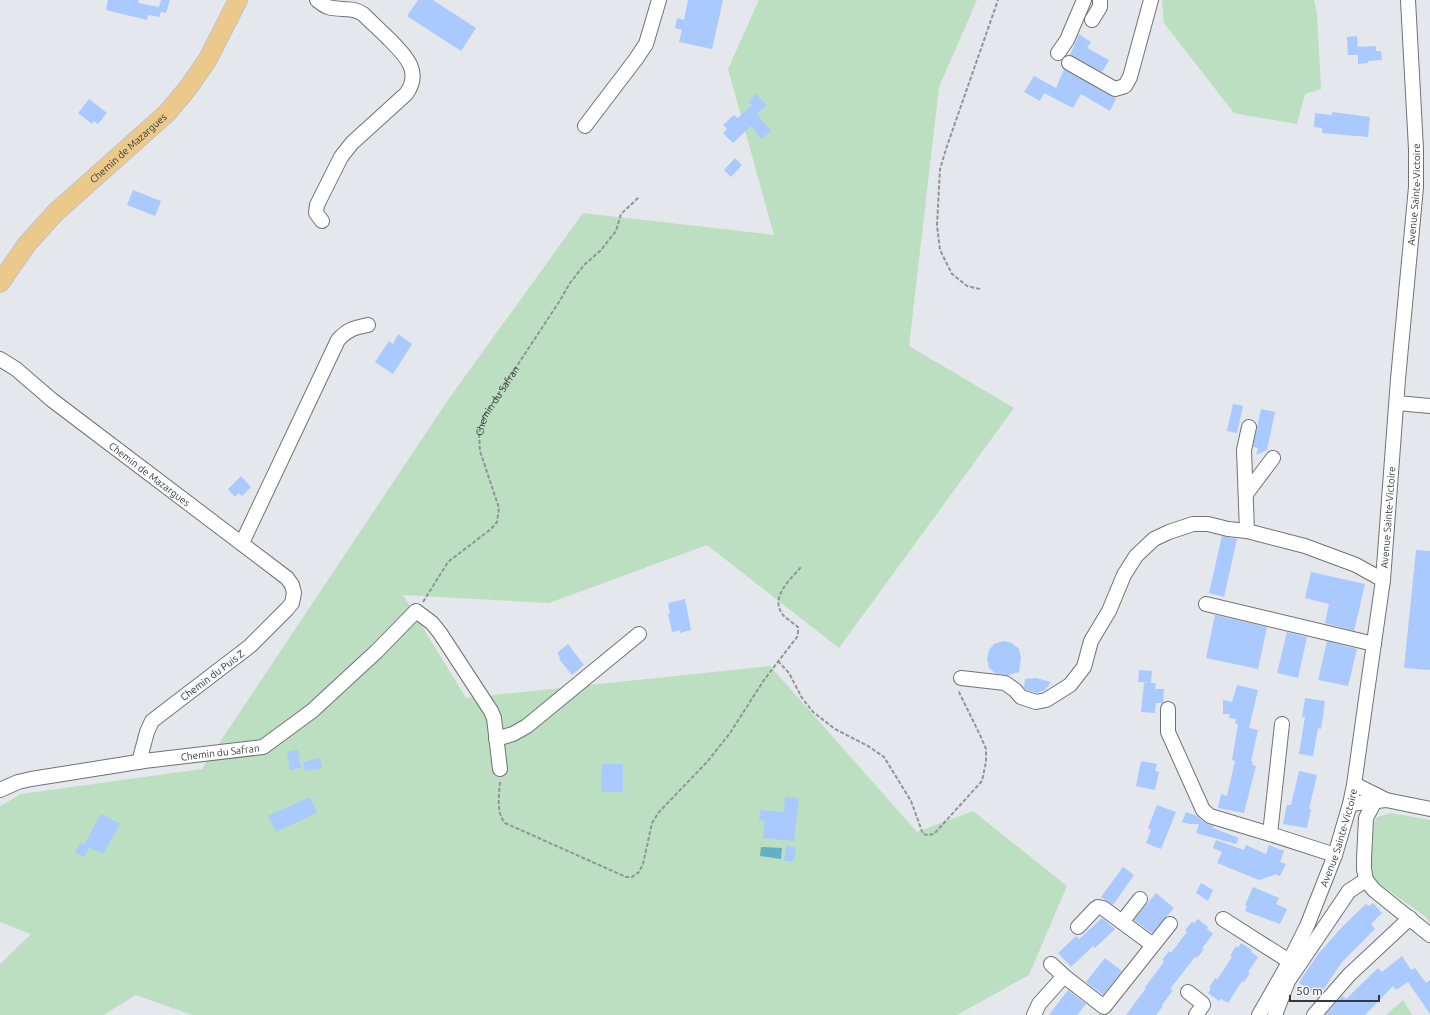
<svg xmlns="http://www.w3.org/2000/svg" width="1430" height="1015" viewBox="0 0 1430 1015" font-family="Ubuntu,sans-serif">
<style>
.green{fill:#bbdfc0}
.water{fill:#64afc8}
.building{fill:#a9c9ff}
.lines{fill:none;stroke-linecap:round;stroke-linejoin:round}
.minor-casing{stroke:#707276;stroke-width:16}
.major-casing{stroke:#c3c3c4;stroke-width:20}
.path{stroke:#929497;stroke-width:2;stroke-dasharray:4 2;stroke-linecap:butt}
.minor{stroke:#fff;stroke-width:14}
.major{stroke:#ebc98b;stroke-width:18}
.labels{text-anchor:middle;stroke-width:3;stroke-linejoin:round;paint-order:stroke}
.street-label{font-size:10px;fill:#37383a;stroke:#f2f4f9}
</style>
<rect width="100%" height="100%" fill="#e4e7eb"/>
<!-- green -->
<path class="green" d="M 759,0 L 977,0 L 939,87 L 909,346 L 1014,408 L 839,648 L 707,545 L 549,603 L 403,595 L 466,698 L 770,666 L 917,832 L 973,811 L 1067,886 L 1029,975 L 957,1015 L 192,1015 L 136,995 L 103,1015 L 0,1015 L 0,964 L 31,934 L 0,922 L 0,806 L 21,794 L 202,769 L 448,400 L 583,213 L 774,235 L 728,69 Z
M 1162,0 L 1314,0 L 1317,14 L 1321,89 L 1305,94 L 1297,124 L 1234,113 L 1164,23 Z
M 1391,813 L 1430,820 L 1430,923 L 1426,917 L 1375,881 L 1370,872 L 1372,826 L 1377,817 Z
M 1403,1000 L 1412,1015 L 1386,1015 Z"/>
<!-- water -->
<path class="water" d="M 761,847 L 782,848 L 781,859 L 760,856 Z"/>
<!-- building -->
<path class="building" d="M 108,0 L 139,0 L 138,3 L 159,7 L 161,0 L 170,0 L 166,13 L 161,12 L 159,17 L 148,15 L 147,20 L 106,10 Z
M 418,0 L 433,0 L 476,28 L 461,51 L 407,16 Z
M 688,0 L 723,0 L 712,49 L 679,42 L 682,30 L 675,28 L 677,18 L 684,20 Z
M 1079,34 L 1091,42 L 1087,48 L 1109,60 L 1102,72 L 1070,55 Z
M 1357,36 L 1358,52 L 1357,47 L 1376,46 L 1376,51 L 1381,51 L 1382,60 L 1368,61 L 1368,63 L 1358,64 L 1358,55 L 1348,55 L 1347,37 Z
M 1064,69 L 1111,96 L 1116,98 L 1110,111 L 1081,94 L 1073,108 L 1044,93 L 1040,101 L 1024,92 L 1034,76 L 1056,88 Z
M 756,94 L 767,105 L 757,114 L 771,131 L 761,139 L 751,126 L 733,143 L 723,133 L 727,129 L 723,125 L 734,115 L 738,118 L 752,105 L 748,102 Z
M 89,99 L 107,113 L 98,124 L 94,121 L 92,124 L 78,113 Z
M 1332,112 L 1370,117 L 1368,137 L 1322,133 L 1322,128 L 1314,127 L 1315,113 L 1332,115 Z
M 735,158 L 742,165 L 731,177 L 724,170 Z
M 133,190 L 161,201 L 155,216 L 127,205 Z
M 398,334 L 412,344 L 393,374 L 375,362 L 389,341 L 393,344 Z
M 1233,404 L 1243,406 L 1237,433 L 1227,431 Z
M 1261,409 L 1275,412 L 1267,450 L 1256,455 L 1258,448 L 1253,447 Z
M 241,476 L 251,487 L 242,496 L 239,493 L 235,497 L 228,489 Z
M 1222,536 L 1237,539 L 1224,597 L 1209,593 Z
M 1416,550 L 1430,551 L 1430,670 L 1404,668 Z
M 1311,572 L 1365,584 L 1354,631 L 1325,623 L 1329,604 L 1305,598 Z
M 685,599 L 691,630 L 680,633 L 680,630 L 672,632 L 668,614 L 670,614 L 668,603 Z
M 1215,615 L 1267,627 L 1258,669 L 1206,658 Z
M 1287,632 L 1307,637 L 1298,678 L 1277,673 Z
M 1003,641 L 1012,643 L 1019,649 L 1021,658 L 1019,672 L 1008,675 L 995,673 L 989,668 L 987,659 L 989,650 L 994,644 Z
M 1327,641 L 1357,649 L 1348,686 L 1318,680 Z
M 568,644 L 584,665 L 572,675 L 559,659 L 560,657 L 557,653 Z
M 1139,670 L 1152,671 L 1151,683 L 1138,682 Z
M 1036,678 L 1051,682 L 1045,690 L 1037,693 L 1026,690 L 1024,687 L 1025,679 Z
M 1144,683 L 1156,683 L 1155,689 L 1164,689 L 1163,703 L 1156,703 L 1155,713 L 1141,712 Z
M 1237,685 L 1258,690 L 1249,728 L 1258,730 L 1251,761 L 1253,762 L 1252,765 L 1256,766 L 1244,813 L 1218,808 L 1221,794 L 1227,796 L 1235,761 L 1232,760 L 1238,724 L 1235,724 L 1236,719 L 1229,718 L 1230,714 L 1223,714 L 1223,700 L 1232,702 Z
M 1305,698 L 1325,701 L 1321,729 L 1318,728 L 1313,756 L 1299,754 L 1305,717 L 1302,717 Z
M 298,750 L 301,768 L 290,770 L 287,752 Z
M 320,758 L 322,768 L 305,771 L 303,762 Z
M 1141,761 L 1157,764 L 1155,771 L 1159,772 L 1155,790 L 1136,786 Z
M 602,764 L 623,764 L 623,792 L 601,792 Z
M 1299,771 L 1317,775 L 1309,809 L 1311,809 L 1307,828 L 1283,824 L 1287,805 L 1291,805 Z
M 310,797 L 317,813 L 276,832 L 268,816 Z
M 785,797 L 799,798 L 794,841 L 763,838 L 765,821 L 759,820 L 760,810 L 784,812 Z
M 1157,805 L 1176,812 L 1161,849 L 1146,843 L 1151,830 L 1148,828 Z
M 1186,812 L 1197,816 L 1205,823 L 1214,826 L 1213,828 L 1239,838 L 1236,844 L 1196,833 L 1199,824 L 1190,824 L 1182,822 Z
M 101,814 L 120,824 L 103,854 L 84,845 Z
M 1216,840 L 1244,850 L 1246,845 L 1266,854 L 1269,845 L 1284,851 L 1280,862 L 1286,864 L 1280,876 L 1274,874 L 1274,875 L 1259,880 L 1217,863 L 1222,852 L 1213,848 Z
M 80,843 L 89,847 L 84,857 L 75,853 Z
M 786,846 L 796,847 L 794,861 L 784,861 Z
M 1123,867 L 1134,875 L 1113,905 L 1101,897 Z
M 1201,883 L 1213,890 L 1208,901 L 1196,893 Z
M 1253,887 L 1279,898 L 1276,904 L 1287,909 L 1280,924 L 1245,911 L 1247,906 L 1245,905 Z
M 1156,893 L 1174,908 L 1152,933 L 1134,920 Z
M 1373,903 L 1382,913 L 1371,924 L 1375,929 L 1342,962 L 1323,990 L 1323,991 L 1316,1000 L 1318,996 L 1299,983 L 1305,973 L 1319,953 L 1343,926 L 1366,904 L 1369,906 Z
M 1102,918 L 1115,929 L 1095,948 L 1093,946 L 1071,967 L 1058,953 L 1076,936 L 1079,939 Z
M 1198,919 L 1208,927 L 1207,929 L 1213,934 L 1202,948 L 1204,949 L 1197,958 L 1195,957 L 1170,989 L 1173,990 L 1162,1005 L 1163,1006 L 1156,1015 L 1126,1015 L 1146,988 L 1145,987 L 1161,966 L 1164,961 L 1162,960 L 1169,951 L 1171,953 L 1187,932 L 1185,930 L 1192,922 L 1194,923 Z
M 1241,943 L 1252,950 L 1251,952 L 1258,957 L 1248,972 L 1250,973 L 1244,982 L 1242,981 L 1228,1003 L 1221,999 L 1219,1001 L 1208,993 L 1211,989 L 1209,988 L 1215,978 L 1217,980 L 1232,957 L 1230,956 L 1236,946 L 1238,948 Z
M 1402,956 L 1411,970 L 1415,968 L 1426,983 L 1430,980 L 1430,1014 L 1408,982 L 1396,990 L 1393,986 L 1365,1015 L 1325,1015 L 1342,996 L 1346,999 L 1378,968 L 1382,972 Z
M 1105,958 L 1122,971 L 1103,995 L 1086,982 Z
M 1068,990 L 1086,1004 L 1077,1015 L 1049,1015 Z"/>
<g class="lines">
<!-- minor casing -->
<g class="minor-casing">
<g id="minor">
<path d="M 317,0 C 320,2 324,6 328,7 C 340,11 352,6 363,14 C 371,22 380,30 388,38 C 404,54 423,71 406,94 L 352,143 L 341,157 L 317,205 L 316,213 L 322,221"/>
<path d="M 1092,20 L 1100,7 L 1100,0"/>
<path d="M 1058,53 L 1067,40 L 1084,0"/>
<path d="M 1069,63 L 1115,89 L 1125,86 L 1130,77 L 1151,0"/>
<path d="M 585,126 L 636,59 L 646,44 L 659,0"/>
<path id="s2" d="M 0,359 L 16,369 L 52,400 L 287,578 L 292,585 L 294,593 L 292,603 L 287,609 L 250,646 L 152,721 L 147,732 L 139,762"/>
<path d="M 1397,403 L 1430,406"/>
<path d="M 1246,494 L 1273,458"/>
<path d="M 1247,531 L 1244,450 L 1249,427"/>
<path d="M 242,543 L 338,340 C 348,329 354,328 368,325"/>
<path d="M 1206,604 L 1374,644"/>
<path d="M 961,678 L 1005,683 L 1015,690 L 1021,697 L 1036,702 L 1046,700 L 1070,685 L 1084,667 L 1091,641 L 1109,611 L 1124,575 L 1136,556 L 1154,539 L 1169,532 L 1193,524 L 1208,524 L 1228,529 L 1247,531 L 1305,546 L 1356,565 L 1383,580"/>
<path d="M 1168,709 L 1168,732 L 1203,810 L 1210,816 L 1270,834"/>
<path d="M 1282,724 L 1270,834 L 1335,855"/>
<path d="M 496,739 L 513,734 L 527,726 L 639,634"/>
<path id="s3" d="M 0,790 L 18,782 L 31,779 L 144,761 L 263,747 L 312,711 L 377,651 L 416,611 L 432,623 L 440,633 L 491,711 L 494,718 L 500,769"/>
<path d="M 1376,795 L 1375,801 L 1366,818 L 1364,859 L 1364,869 L 1366,880 L 1374,890 L 1430,935"/>
<path d="M 1386,800 L 1430,809"/>
<path d="M 1350,804 L 1386,800 L 1358,786 L 1354,785"/>
<path d="M 1223,919 L 1289,961"/>
<path d="M 1122,922 L 1140,899"/>
<path d="M 1078,927 L 1095,909 L 1098,907 L 1103,908 L 1153,945"/>
<path d="M 1051,964 L 1064,976 L 1104,1007 L 1170,924"/>
<path d="M 1188,992 L 1202,1003 L 1203,1005 L 1196,1015"/>
<path d="M 1034,1015 L 1039,1004 L 1064,976"/>
<path id="s4" d="M 1259,1015 L 1287,966 L 1307,926 L 1335,855 L 1350,804 L 1354,785 L 1367,692 L 1383,580 L 1398,379 L 1416,187 L 1416,149 L 1408,0"/>
<path d="M 1275,1015 L 1288,981 L 1349,891 L 1366,880"/>
<path d="M 1314,1015 L 1349,975 L 1410,918"/>
</g>
</g>
<!-- major casing -->
<g class="major-casing">
<g id="major">
<path id="s5" d="M 0,283 L 27,244 L 55,213 L 167,113 L 188,88 L 208,59 L 238,0"/>
</g>
</g>
<!-- path -->
<g class="path">
<path d="M 980,289 L 967,286 L 952,274 L 940,250 L 937,225 L 940,169 L 947,146 L 998,0"/>
<path id="s1" d="M 423,602 L 448,562 L 491,529 L 497,522 L 499,508 L 480,451 L 479,433 L 484,416 L 559,302 L 570,283 L 584,265 L 601,250 L 616,231 L 621,214 L 639,197"/>
<path d="M 778,661 L 789,673 L 802,698 L 813,712 L 835,729 L 868,746 L 884,757 L 911,801 L 923,834 L 928,835 L 934,834 L 982,781 L 986,762 L 986,749 L 980,735 L 958,690"/>
<path d="M 500,782 C 499,796 496,812 505,823 L 626,877 L 632,877 L 639,872 L 643,864 L 652,823 L 659,812 L 707,762 L 730,733 L 764,680 L 797,637 L 798,633 L 798,627 C 793,623 787,619 783,615 C 769,597 791,579 802,566"/>
</g>
<!-- minor -->
<use href="#minor" class="minor"/>
<!-- major -->
<use href="#major" class="major"/>
</g>
<g class="labels">
<!-- street labels -->
<g class="street-label">
<text dy="4" stroke="none"><textPath href="#s5" startOffset="187">Chemin de Mazargues</textPath></text>
<text dy="4" stroke="none"><textPath href="#s4" startOffset="844">Avenue Sainte-Victoire</textPath></text>
<text dy="4" stroke="none"><textPath href="#s1" startOffset="240">Chemin du Safran</textPath></text>
<text dy="4" stroke="none"><textPath href="#s2" startOffset="189">Chemin de Mazargues</textPath></text>
<text dy="4" stroke="none"><textPath href="#s4" startOffset="520">Avenue Sainte-Victoire</textPath></text>
<text transform="translate(212 675) rotate(-37)" y="4">Chemin du Puis Z</text>
<text dy="4" stroke="none"><textPath href="#s3" startOffset="224">Chemin du Safran</textPath></text>
<text dy="4" stroke="none"><textPath href="#s4" startOffset="195">Avenue Sainte-Victoire</textPath></text>
</g>
</g>
<!-- scale -->
<path d="M1290 995v6h89v-6" fill="none" stroke="#37383a" stroke-width="2"/>
<text x="1296" y="995" font-size="12" fill="#37383a" stroke="#f2f4f9" stroke-width="3" paint-order="stroke">50 m</text>
</svg>
